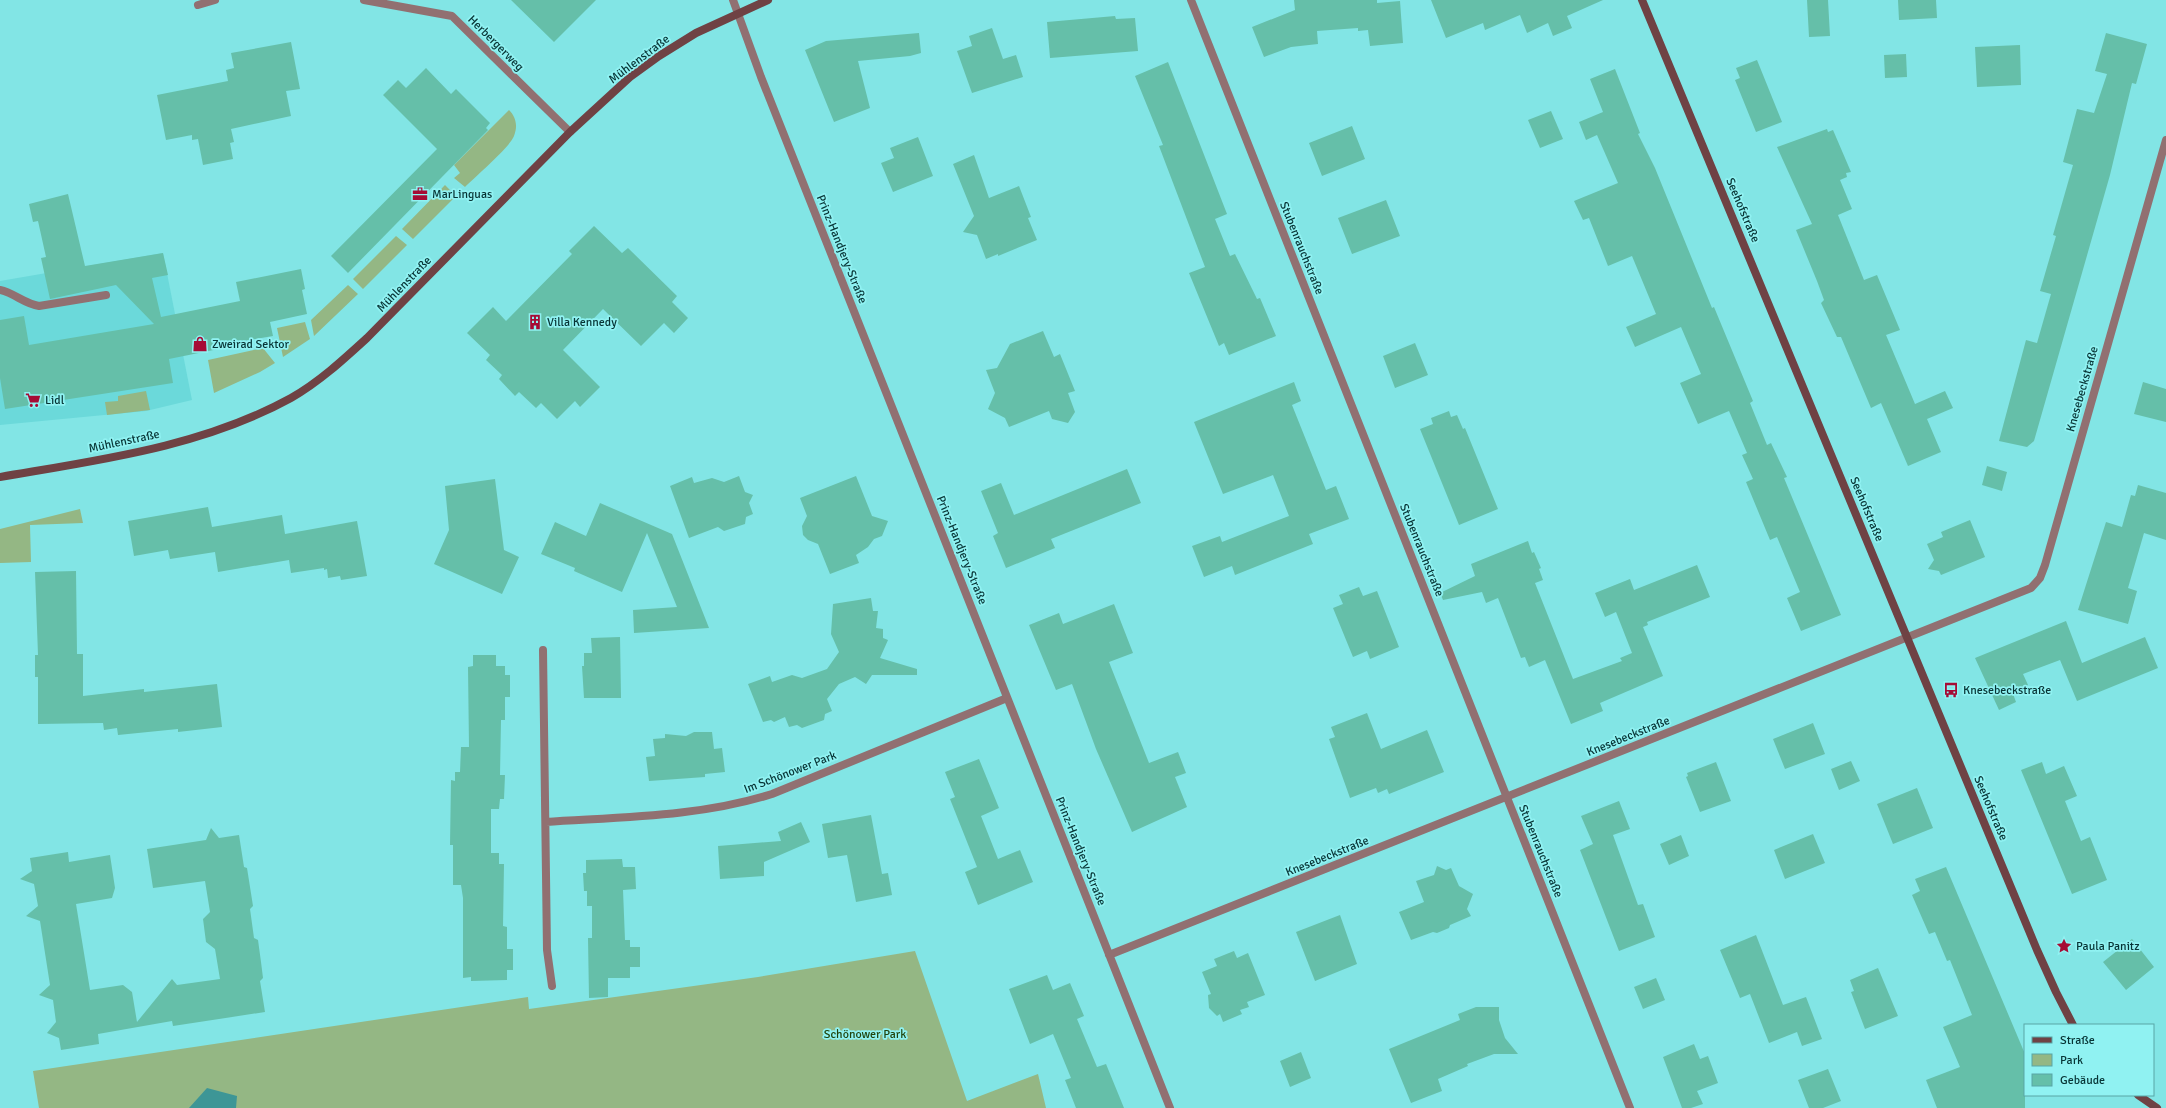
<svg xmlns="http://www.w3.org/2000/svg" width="2166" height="1108" viewBox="0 0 2166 1108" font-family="Signika,sans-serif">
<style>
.built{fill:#6bd9da}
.green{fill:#94b784}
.water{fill:#3d9696}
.building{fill:#65bfa9}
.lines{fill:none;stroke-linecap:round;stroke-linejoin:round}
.lane{stroke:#917071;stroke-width:8}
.street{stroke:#917071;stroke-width:8}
.secondary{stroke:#6f4244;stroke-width:8}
.labels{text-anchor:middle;stroke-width:3.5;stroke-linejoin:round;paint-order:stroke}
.street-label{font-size:12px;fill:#073435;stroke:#90f2f2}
.poi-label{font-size:12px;fill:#073435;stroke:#90f2f2;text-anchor:start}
.park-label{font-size:12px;fill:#22440c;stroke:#90f2f2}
</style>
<rect width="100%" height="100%" fill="#82e5e5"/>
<!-- built -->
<path class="built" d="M 163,253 L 192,400 L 146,411 L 0,425 L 0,281 Z"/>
<!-- green -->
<path class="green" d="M 509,110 C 516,117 518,126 514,136 C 510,147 475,177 465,187 L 454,178 L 460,173 L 454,165 Z
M 445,185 L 456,196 L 413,239 L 402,229 Z
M 396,236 L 407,245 L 363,289 L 353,279 Z
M 348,285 L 358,294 L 314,336 L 311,320 Z
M 305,322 L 310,339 L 283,357 L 277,328 Z
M 263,348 L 275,363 L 260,372 L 214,393 L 208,360 Z
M 146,391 L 150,410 L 107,415 L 105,402 L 118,401 L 118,396 Z
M 80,509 L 83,523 L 30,525 L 31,562 L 0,563 L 0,529 Z
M 915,951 L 967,1101 L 1038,1074 L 1046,1108 L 39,1108 L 33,1071 L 528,997 L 529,1009 L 758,977 Z"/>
<!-- water -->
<path class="water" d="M 207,1088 L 237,1096 L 236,1108 L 189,1108 Z"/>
<!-- building -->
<path class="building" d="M 511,0 L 596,0 L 554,42 Z
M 1294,0 L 1377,0 L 1377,3 L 1400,1 L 1403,43 L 1370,46 L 1368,30 L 1358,31 L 1358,28 L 1317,31 L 1318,44 L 1291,47 L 1264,57 L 1252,27 L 1295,10 Z
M 1431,0 L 1603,0 L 1567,16 L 1572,28 L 1553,36 L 1548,23 L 1527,33 L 1520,15 L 1485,30 L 1483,23 L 1446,38 Z
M 1807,0 L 1828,0 L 1830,36 L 1809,37 Z
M 1898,0 L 1936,0 L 1937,18 L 1899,20 Z
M 1115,16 L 1116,19 L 1135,18 L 1138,51 L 1050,58 L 1047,22 Z
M 992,28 L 1003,59 L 1016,55 L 1023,77 L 972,93 L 957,51 L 972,46 L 969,36 Z
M 919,33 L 921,53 L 910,56 L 858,61 L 870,108 L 834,122 L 805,50 L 826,41 Z
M 2106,33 L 2147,44 L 2136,84 L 2132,83 L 2110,175 L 2034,441 L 2027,447 L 1999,441 L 2026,340 L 2037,343 L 2051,294 L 2040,291 L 2056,236 L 2053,235 L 2073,165 L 2063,162 L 2077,109 L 2094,113 L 2107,74 L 2095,71 Z
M 291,42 L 300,89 L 286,91 L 291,116 L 231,129 L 234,142 L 230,143 L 233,159 L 203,165 L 198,139 L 192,140 L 192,135 L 166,140 L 157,95 L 228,81 L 226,70 L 234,68 L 231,53 Z
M 2020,45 L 2021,85 L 1977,87 L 1975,47 Z
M 1906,54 L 1907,77 L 1885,78 L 1884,55 Z
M 1757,60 L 1782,122 L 1756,132 L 1735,80 L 1740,78 L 1736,68 Z
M 1168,62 L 1227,214 L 1215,219 L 1230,256 L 1235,254 L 1257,299 L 1260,298 L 1276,336 L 1229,355 L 1224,343 L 1219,346 L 1189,273 L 1205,267 L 1159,146 L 1163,145 L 1135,76 Z
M 426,68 L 451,94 L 456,89 L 490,123 L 486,128 L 488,130 L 348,273 L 331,256 L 437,149 L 383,95 L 398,80 L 406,88 Z
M 1615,69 L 1640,133 L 1638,134 L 1655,168 L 1712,308 L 1714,307 L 1753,401 L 1750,403 L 1767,445 L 1771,443 L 1787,477 L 1784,478 L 1841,615 L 1801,631 L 1787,598 L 1800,592 L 1777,537 L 1770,540 L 1746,482 L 1753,479 L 1742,455 L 1747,453 L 1729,411 L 1698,424 L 1680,383 L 1701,374 L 1681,327 L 1635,347 L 1626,327 L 1656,314 L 1632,256 L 1608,266 L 1589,218 L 1583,220 L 1574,201 L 1618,183 L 1597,135 L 1586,140 L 1579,122 L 1603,112 L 1590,79 Z
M 1551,111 L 1563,139 L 1540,148 L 1528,120 Z
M 1352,126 L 1365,159 L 1322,176 L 1309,143 Z
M 1827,129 L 1828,132 L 1833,130 L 1851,172 L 1846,173 L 1847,177 L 1840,180 L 1852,209 L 1838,215 L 1864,280 L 1877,275 L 1900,330 L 1886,335 L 1915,404 L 1945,391 L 1953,408 L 1927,419 L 1941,452 L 1908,466 L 1881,403 L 1871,408 L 1841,337 L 1837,337 L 1821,303 L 1824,300 L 1817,281 L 1796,230 L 1812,224 L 1777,147 Z
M 918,137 L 933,176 L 893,192 L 881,163 L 894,158 L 890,148 Z
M 974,155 L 989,198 L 1019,186 L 1031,217 L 1028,218 L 1037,240 L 998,256 L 998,254 L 986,259 L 977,235 L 963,232 L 974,216 L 953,164 Z
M 68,194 L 85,266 L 163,253 L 168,275 L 152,278 L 161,317 L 240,301 L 236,282 L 301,269 L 305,289 L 302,290 L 307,314 L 270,322 L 273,336 L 243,341 L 243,344 L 169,359 L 173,383 L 5,409 L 0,378 L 0,320 L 24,316 L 29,345 L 154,324 L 116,285 L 50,299 L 41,258 L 46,257 L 38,221 L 33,222 L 29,204 Z
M 1386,200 L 1400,236 L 1352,254 L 1338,218 Z
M 594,226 L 622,253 L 628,248 L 677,296 L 672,302 L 688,318 L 674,333 L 664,323 L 641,346 L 603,309 L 563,350 L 600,387 L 580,407 L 575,401 L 557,419 L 541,403 L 536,408 L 519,392 L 515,396 L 499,379 L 502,375 L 486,360 L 490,355 L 467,333 L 493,307 L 506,321 L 572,254 L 569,251 Z
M 1043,331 L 1054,357 L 1060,354 L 1075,391 L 1068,393 L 1075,412 L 1068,423 L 1052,419 L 1049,411 L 1009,427 L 1005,418 L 988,409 L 995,393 L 986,370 L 997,368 L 1010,344 Z
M 1415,343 L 1428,375 L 1395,388 L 1383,356 Z
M 1294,382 L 1301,401 L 1292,405 L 1326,490 L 1336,486 L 1349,519 L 1309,534 L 1313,544 L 1235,575 L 1232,566 L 1204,577 L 1192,546 L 1220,536 L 1222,542 L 1289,516 L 1273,475 L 1223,494 L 1194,422 Z
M 2143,382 L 2166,389 L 2166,422 L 2134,414 Z
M 1449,411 L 1451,417 L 1457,415 L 1463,429 L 1465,428 L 1498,509 L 1459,525 L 1420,429 L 1433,424 L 1431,418 Z
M 1987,466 L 2007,472 L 2002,491 L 1982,485 Z
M 1127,469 L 1141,503 L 1051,539 L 1055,548 L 1006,568 L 993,536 L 998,533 L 981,491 L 1001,483 L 1014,515 Z
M 739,476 L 745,492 L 753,495 L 749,503 L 753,514 L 746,517 L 745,524 L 724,531 L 718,527 L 689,538 L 670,486 L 692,477 L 694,483 L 712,478 L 724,482 Z
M 856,476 L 872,516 L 888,521 L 882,536 L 874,539 L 868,547 L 856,555 L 859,563 L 830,574 L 818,544 L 808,540 L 803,535 L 802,526 L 807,516 L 800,498 Z
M 495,479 L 504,550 L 519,557 L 502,594 L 434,564 L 449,530 L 445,486 Z
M 2138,485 L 2166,493 L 2166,540 L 2144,533 L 2128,588 L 2137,591 L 2128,624 L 2078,610 L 2106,522 L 2122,527 L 2131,495 L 2135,496 Z
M 600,503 L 672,534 L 709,628 L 634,633 L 633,610 L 677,607 L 647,533 L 622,592 L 574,571 L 575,568 L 541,554 L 555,522 L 586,536 Z
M 208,507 L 212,527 L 282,515 L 285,534 L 357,521 L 367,576 L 341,580 L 340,576 L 328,578 L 327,569 L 324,570 L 324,568 L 291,573 L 289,560 L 218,572 L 215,552 L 170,559 L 168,550 L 134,556 L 128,521 Z
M 1970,520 L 1985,557 L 1941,575 L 1939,571 L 1928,569 L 1934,560 L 1927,544 L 1943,537 L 1941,532 Z
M 1528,541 L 1532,553 L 1534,552 L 1541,568 L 1539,569 L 1543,580 L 1535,583 L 1573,679 L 1622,661 L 1620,658 L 1632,653 L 1616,612 L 1605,617 L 1595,593 L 1630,579 L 1634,590 L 1697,565 L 1710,597 L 1647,622 L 1648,625 L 1643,627 L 1663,676 L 1600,703 L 1603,711 L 1571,724 L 1545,660 L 1529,667 L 1525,657 L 1521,658 L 1498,598 L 1486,603 L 1482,592 L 1443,600 L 1440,593 L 1475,576 L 1471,564 Z
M 76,571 L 77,654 L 83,654 L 83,696 L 144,689 L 144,692 L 217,684 L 222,727 L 178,732 L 178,729 L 118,735 L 117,728 L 104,730 L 103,723 L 38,724 L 38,677 L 35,677 L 35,655 L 38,655 L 35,572 Z
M 1359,587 L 1363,596 L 1377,591 L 1399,647 L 1370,659 L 1367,651 L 1353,657 L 1333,608 L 1343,604 L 1339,595 Z
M 871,598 L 873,611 L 878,611 L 876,628 L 883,629 L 883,638 L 888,640 L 880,658 L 917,669 L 917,675 L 872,675 L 866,684 L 855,677 L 839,684 L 827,699 L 832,711 L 825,714 L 824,720 L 802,728 L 797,725 L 789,727 L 785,717 L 774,722 L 771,720 L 763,722 L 748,684 L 770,676 L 772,682 L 792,675 L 802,678 L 827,669 L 839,652 L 831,634 L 833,604 Z
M 1114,604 L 1133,653 L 1109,662 L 1149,763 L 1178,752 L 1186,773 L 1175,777 L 1187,807 L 1132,832 L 1096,749 L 1072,684 L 1056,690 L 1029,625 L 1059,613 L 1063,624 Z
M 2066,621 L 2082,663 L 2145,637 L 2158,668 L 2077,701 L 2060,660 L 2023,674 L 2028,685 L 2012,691 L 2016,702 L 1999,710 L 1975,658 Z
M 620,637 L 621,698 L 584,698 L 582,666 L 584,666 L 584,653 L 592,653 L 591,638 Z
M 473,655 L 496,655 L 496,666 L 505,666 L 505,675 L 510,675 L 510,697 L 505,697 L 505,720 L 501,720 L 500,775 L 505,775 L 504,799 L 500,799 L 499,809 L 491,809 L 491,853 L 499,853 L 499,864 L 504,864 L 503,926 L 507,927 L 507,949 L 513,949 L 513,970 L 507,970 L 507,980 L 471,981 L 471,977 L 463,978 L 463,898 L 461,885 L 453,885 L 453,845 L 450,845 L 451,780 L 455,781 L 455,772 L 460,772 L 461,747 L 469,747 L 468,667 L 473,666 Z
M 1367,713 L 1381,749 L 1427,730 L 1444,772 L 1389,794 L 1387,789 L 1378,793 L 1376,788 L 1350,798 L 1329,739 L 1335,737 L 1331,727 Z
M 1813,723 L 1825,754 L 1785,769 L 1773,739 Z
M 694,732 L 712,732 L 714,749 L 722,748 L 725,772 L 705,774 L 705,777 L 649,781 L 646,757 L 655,756 L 653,739 L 665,738 L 665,734 L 686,736 Z
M 979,759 L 999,808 L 981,816 L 998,859 L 1020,850 L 1033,882 L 978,905 L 965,872 L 977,867 L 950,799 L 955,797 L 945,772 Z
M 1851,761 L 1860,781 L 1839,790 L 1831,769 Z
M 1716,762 L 1731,801 L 1700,812 L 1686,777 L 1688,776 L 1687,773 Z
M 2042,762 L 2046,774 L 2064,766 L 2077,796 L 2065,801 L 2081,841 L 2090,837 L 2107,880 L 2072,894 L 2021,770 Z
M 1917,788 L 1933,828 L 1893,844 L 1877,804 Z
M 1619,801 L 1630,829 L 1613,835 L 1638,905 L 1643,904 L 1655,937 L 1619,951 L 1580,850 L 1593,844 L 1581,816 Z
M 871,815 L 882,874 L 888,873 L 892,895 L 856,902 L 847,855 L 828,858 L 822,824 Z
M 801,822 L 810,842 L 764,862 L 764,876 L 720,879 L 718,846 L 781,841 L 778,832 Z
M 211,828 L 219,838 L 239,835 L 244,867 L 247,868 L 253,906 L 250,909 L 254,938 L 258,940 L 261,962 L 263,978 L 260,981 L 265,1012 L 173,1026 L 172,1021 L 98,1034 L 99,1044 L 61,1050 L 59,1038 L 47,1033 L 56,1022 L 53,1000 L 39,995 L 50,985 L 40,921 L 26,916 L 38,906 L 34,884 L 20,879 L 32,871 L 30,858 L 68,852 L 69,862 L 110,855 L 115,888 L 112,898 L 76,904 L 90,990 L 123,985 L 132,992 L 137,1022 L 172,979 L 177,985 L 220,979 L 215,949 L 206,942 L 203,919 L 210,912 L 205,881 L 153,888 L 147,849 L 206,840 Z
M 1813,834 L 1825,863 L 1785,879 L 1774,850 Z
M 1681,835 L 1689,856 L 1669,865 L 1660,844 Z
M 622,859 L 623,867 L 635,867 L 636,889 L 623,890 L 625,940 L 630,940 L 630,947 L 640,947 L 640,967 L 630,967 L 630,978 L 608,978 L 608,997 L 589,998 L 588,938 L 592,938 L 592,906 L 587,906 L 587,891 L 584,891 L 583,873 L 586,873 L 586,860 Z
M 1437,866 L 1446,870 L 1451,868 L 1459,886 L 1473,894 L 1467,909 L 1471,916 L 1450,925 L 1449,928 L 1437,933 L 1433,932 L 1411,940 L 1399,912 L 1424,902 L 1416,881 L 1434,875 Z
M 1946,867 L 2025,1054 L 2025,1108 L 1937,1108 L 1926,1080 L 1960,1067 L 1943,1027 L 1972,1015 L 1950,960 L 1947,961 L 1935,932 L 1929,934 L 1912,895 L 1920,891 L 1915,879 Z
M 1340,915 L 1357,964 L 1315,981 L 1296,932 Z
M 1756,935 L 1783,1005 L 1806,997 L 1822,1039 L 1802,1046 L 1797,1032 L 1769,1043 L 1750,994 L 1740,998 L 1720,950 Z
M 2132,939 L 2154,967 L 2126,990 L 2103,962 Z
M 1234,951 L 1237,958 L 1248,953 L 1265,995 L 1247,1002 L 1249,1007 L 1240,1010 L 1242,1014 L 1223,1022 L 1220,1014 L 1217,1016 L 1209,1008 L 1208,995 L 1211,994 L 1202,972 L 1217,966 L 1214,959 Z
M 1878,968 L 1898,1016 L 1865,1029 L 1851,992 L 1854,991 L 1850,980 Z
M 1047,975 L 1053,990 L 1070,983 L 1084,1016 L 1077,1019 L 1097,1067 L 1106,1064 L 1124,1108 L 1076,1108 L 1065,1080 L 1071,1078 L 1053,1034 L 1030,1044 L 1009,989 Z
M 1656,978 L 1665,1000 L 1643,1009 L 1634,987 Z
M 1476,1007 L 1499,1007 L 1499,1020 L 1505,1038 L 1518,1054 L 1494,1054 L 1467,1064 L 1468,1066 L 1438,1079 L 1442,1091 L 1411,1103 L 1389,1049 L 1460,1020 L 1458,1014 Z
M 1694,1044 L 1700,1059 L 1708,1056 L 1718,1083 L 1697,1091 L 1703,1104 L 1691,1108 L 1682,1108 L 1663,1057 Z
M 1301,1052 L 1311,1078 L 1290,1087 L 1280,1061 Z
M 1828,1069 L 1841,1101 L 1823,1108 L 1809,1108 L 1798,1080 Z"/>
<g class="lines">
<!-- lane -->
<path class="lane" d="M 0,290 C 14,293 25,304 39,306 L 106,295"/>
<!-- street -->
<path class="street" d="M 364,0 L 452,16 L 570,132
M 733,0 L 761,77 L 1170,1108
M 1191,0 L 1630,1108
M 198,5 L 215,0
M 543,650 L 547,950 L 552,986
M 546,822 C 621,817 700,817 772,794 L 1007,698
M 1109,955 L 2031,588 L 2040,578 L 2045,565 L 2166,140"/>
<!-- secondary -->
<path class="secondary" d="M 1642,0 L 2037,950 L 2056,992 L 2073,1025
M 0,477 C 99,460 202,447 291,398 C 319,382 343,360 367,338 L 570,132 L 630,77 L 659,56 L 696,33 L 768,0
M 2138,1095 L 2157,1108"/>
</g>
<!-- icons -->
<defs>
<g id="office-bare" transform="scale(1.2)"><path d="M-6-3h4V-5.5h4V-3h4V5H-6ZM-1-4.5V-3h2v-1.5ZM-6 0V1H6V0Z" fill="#a60b35" stroke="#90f2f2" stroke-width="2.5" paint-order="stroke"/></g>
<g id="building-bare" transform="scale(1.2)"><path d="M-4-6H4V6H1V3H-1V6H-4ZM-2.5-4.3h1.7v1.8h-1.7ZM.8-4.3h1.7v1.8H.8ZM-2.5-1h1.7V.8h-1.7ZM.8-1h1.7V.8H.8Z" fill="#a60b35" stroke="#90f2f2" stroke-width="2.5" paint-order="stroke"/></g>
<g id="shop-bare" transform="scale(1.2)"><path d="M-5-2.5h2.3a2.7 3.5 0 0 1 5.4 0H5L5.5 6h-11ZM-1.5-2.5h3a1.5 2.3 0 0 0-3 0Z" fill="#a60b35" stroke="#90f2f2" stroke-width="2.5" paint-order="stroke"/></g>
<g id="supermarket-bare" transform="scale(1.2)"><path d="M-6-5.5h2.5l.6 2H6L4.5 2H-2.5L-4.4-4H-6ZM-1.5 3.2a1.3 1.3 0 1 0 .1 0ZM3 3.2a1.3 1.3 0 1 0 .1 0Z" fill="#a60b35" stroke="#90f2f2" stroke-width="2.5" paint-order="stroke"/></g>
<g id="bus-bare" transform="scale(1.2)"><path d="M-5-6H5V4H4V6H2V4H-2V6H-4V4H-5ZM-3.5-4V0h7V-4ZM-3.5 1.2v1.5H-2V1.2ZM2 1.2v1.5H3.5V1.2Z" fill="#a60b35" stroke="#90f2f2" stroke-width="2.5" paint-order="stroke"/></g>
<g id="sight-bare" transform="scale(1.2)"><path d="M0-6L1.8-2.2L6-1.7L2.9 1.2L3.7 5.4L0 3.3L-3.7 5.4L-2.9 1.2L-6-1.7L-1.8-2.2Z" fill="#a60b35" stroke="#90f2f2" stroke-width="2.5" paint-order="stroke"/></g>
</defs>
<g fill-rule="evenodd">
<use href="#office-bare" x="420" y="194"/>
<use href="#building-bare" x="535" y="322"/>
<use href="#shop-bare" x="200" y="344"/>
<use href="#supermarket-bare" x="33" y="400"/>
<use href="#bus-bare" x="1951" y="690"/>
<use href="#sight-bare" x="2064" y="946"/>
</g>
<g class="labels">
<!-- street labels -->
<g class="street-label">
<text transform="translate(496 43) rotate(45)" y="4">Herbergerweg</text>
<text transform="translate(639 59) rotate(-37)" y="4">Mühlenstraße</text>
<text transform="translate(1743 210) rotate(67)" y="4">Seehofstraße</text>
<text transform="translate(1302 248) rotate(68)" y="4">Stubenrauchstraße</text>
<text transform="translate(842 249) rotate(68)" y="4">Prinz-Handjery-Straße</text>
<text transform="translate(404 284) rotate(-46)" y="4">Mühlenstraße</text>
<text transform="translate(2082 389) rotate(-74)" y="4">Knesebeckstraße</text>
<text transform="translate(124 441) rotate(-12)" y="4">Mühlenstraße</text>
<text transform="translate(1867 509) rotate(67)" y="4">Seehofstraße</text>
<text transform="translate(962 550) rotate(68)" y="4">Prinz-Handjery-Straße</text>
<text transform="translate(1422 550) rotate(68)" y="4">Stubenrauchstraße</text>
<text transform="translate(1628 736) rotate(-22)" y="4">Knesebeckstraße</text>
<text transform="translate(790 772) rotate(-21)" y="4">Im Schönower Park</text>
<text transform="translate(1991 808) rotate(67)" y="4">Seehofstraße</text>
<text transform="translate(1081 851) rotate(68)" y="4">Prinz-Handjery-Straße</text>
<text transform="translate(1541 851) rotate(68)" y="4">Stubenrauchstraße</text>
<text transform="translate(1327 856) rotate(-22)" y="4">Knesebeckstraße</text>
</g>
<!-- poi labels -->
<g class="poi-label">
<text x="432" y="198">MarLinguas</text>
<text x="547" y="326">Villa Kennedy</text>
<text x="212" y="348">Zweirad Sektor</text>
<text x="45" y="404">Lidl</text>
<text x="1963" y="694">Knesebeckstraße</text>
<text x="2076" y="950">Paula Panitz</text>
</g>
<!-- park labels -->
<g class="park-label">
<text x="865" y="1038">Schönower Park</text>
</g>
</g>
<!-- legend -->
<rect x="2024" y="1024" width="130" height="72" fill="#90f2f2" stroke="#59a6a6"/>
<rect x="2032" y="1037" width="20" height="6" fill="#6f4244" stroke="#59a6a6"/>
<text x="2060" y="1044" font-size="12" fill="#073435">Straße</text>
<rect x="2032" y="1054" width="20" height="12" fill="#94b784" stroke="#59a6a6"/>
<text x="2060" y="1064" font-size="12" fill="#073435">Park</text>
<rect x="2032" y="1074" width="20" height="12" fill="#65bfa9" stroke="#59a6a6"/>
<text x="2060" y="1084" font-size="12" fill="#073435">Gebäude</text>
</svg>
